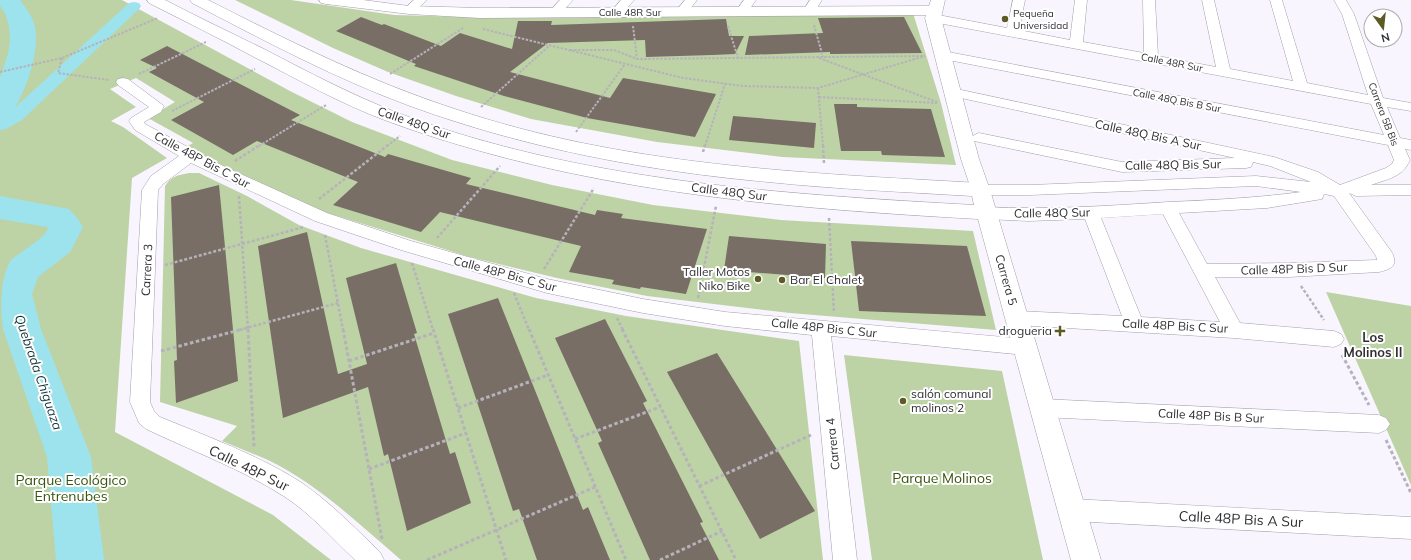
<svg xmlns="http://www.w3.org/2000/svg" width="1411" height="560" viewBox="0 0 1411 560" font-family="Mulish,sans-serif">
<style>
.green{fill:#bdd3a5}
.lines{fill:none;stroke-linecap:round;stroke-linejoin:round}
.canal{fill:#9de3ed;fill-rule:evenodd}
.river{fill:#9de3ed;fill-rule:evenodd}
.building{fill:#786e66}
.minor-casing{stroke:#a39ea9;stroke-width:1}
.tertiary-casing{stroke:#a39ea9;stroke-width:1}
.secondary-casing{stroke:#a39ea9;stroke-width:1}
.path-far2{stroke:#b6b2ba;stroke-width:2;stroke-dasharray:2.5 1.5;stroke-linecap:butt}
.path-far1{stroke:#b6b2ba;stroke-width:2.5;stroke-dasharray:3 2;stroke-linecap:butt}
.path{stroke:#b6b2ba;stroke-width:3;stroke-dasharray:3.5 2.5;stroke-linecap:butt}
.minor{fill:#fff;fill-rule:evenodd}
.tertiary{fill:#fff;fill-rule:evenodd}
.secondary{fill:#fff;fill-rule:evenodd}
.poi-dot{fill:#5d5a26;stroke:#fff;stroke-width:1.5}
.labels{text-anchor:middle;stroke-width:4;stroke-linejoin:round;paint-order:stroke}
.far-street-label{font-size:10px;fill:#302e33;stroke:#fff}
.far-poi-label{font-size:10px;fill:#302e33;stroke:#fff;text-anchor:start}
.street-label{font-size:12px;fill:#302e33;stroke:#fff}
.poi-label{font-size:12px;fill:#302e33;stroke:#fff;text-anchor:end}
.neighbourhood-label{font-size:13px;font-weight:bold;fill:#302e33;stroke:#fff}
.water-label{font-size:13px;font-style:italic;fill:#103337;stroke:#fff}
.near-street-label{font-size:14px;fill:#302e33;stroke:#fff}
.near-park-label{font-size:14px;fill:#38530b;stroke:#fff}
</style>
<rect width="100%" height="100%" fill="#f9f5fe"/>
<!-- green -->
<path class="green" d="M 0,0 L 122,0 L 290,91 L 352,122 L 452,160 L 552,185 L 653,205 L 781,220 L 973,231 L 996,330 L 790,313 L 647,296 L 557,278 L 470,257 L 321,211 L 196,153 L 186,147 L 193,143 L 148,118 L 175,102 L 136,78 L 110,89 L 136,107 L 111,121 L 123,127 L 167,158 L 132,178 L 115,432 L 273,515 L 331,560 L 0,560 Z
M 235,0 L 291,0 L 394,15 L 504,18 L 913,13 L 941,103 L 956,165 L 782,157 L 657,142 L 531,119 L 456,96 L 388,72 L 333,48 Z
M 189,173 L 199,173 L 247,196 L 299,225 L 361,248 L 536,298 L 626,316 L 799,341 L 823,560 L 401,560 C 360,525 319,485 270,461 C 255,454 238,448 222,441 L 237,426 L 160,402 L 165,186 C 171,176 179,175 189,173 Z
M 1326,292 L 1411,306 L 1411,485 Z
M 844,355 L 1002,371 L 1043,560 L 872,560 Z"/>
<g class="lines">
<!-- canal -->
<path class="canal" d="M 134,2 L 139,3 L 141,6 L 139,9 L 22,120 L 6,129 L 0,130 L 0,118 L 10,112 L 129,3 Z"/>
<!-- river -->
<path class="river" d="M 0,0 L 20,0 C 26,8 33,17 35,27 C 40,53 25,94 10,115 L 0,118 L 0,78 L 8,54 L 10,40 L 9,26 L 5,13 L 0,6 Z
M 0,196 L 69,209 L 78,219 L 83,227 L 70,252 L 38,277 L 32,294 L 41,329 L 91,457 L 104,560 L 56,560 L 47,457 L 3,329 C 0,308 0,277 11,260 C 15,256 21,253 26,249 C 34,243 43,238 48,229 L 47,227 L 0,219 Z"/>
</g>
<!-- building -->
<path class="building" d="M 361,17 L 382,25 L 384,24 L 441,46 L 460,33 L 512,49 L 518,21 L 552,21 L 551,25 L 726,19 L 729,36 L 744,36 L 735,54 L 712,55 L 646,57 L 645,40 L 548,43 L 510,72 L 610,98 L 623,78 L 716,94 L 695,137 L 587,118 L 504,96 L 414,66 L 416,64 L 336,31 Z
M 904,17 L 922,53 L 830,54 L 830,52 L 745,55 L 749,36 L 823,33 L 818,18 Z
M 167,46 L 300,115 L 291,120 L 385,157 L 388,154 L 471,178 L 466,184 L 595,215 L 597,210 L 623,214 L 621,218 L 707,229 L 686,294 L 641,287 L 640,289 L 612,284 L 614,280 L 569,272 L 581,246 L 440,212 L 421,232 L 333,205 L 358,182 L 257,141 L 233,155 L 171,120 L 204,102 L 149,72 L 157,68 L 140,60 Z
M 834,104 L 857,104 L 857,107 L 931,109 L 945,157 L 882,155 L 881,151 L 841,151 Z
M 733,116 L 816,123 L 814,148 L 729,140 Z
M 219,185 L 238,381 L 176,403 L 174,361 L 177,360 L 171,197 Z
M 307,232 L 338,374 L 367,364 L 346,278 L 396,263 L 417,333 L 414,334 L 450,454 L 455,452 L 471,503 L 407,531 L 388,454 L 384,456 L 368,387 L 283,418 L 258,246 Z
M 729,236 L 826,244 L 825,278 L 724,270 Z
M 851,241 L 967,246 L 986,316 L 859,311 Z
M 498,298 L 583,510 L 588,507 L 610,560 L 537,560 L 519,509 L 513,511 L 448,314 Z
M 605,319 L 647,401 L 643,403 L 703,522 L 700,523 L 719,560 L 650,560 L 598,443 L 602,441 L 555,338 Z
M 717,353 L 815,511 L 760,539 L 667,372 Z"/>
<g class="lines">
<!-- minor casing -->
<g class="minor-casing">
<path id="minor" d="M 414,0 L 427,0 L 413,13 L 405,13 L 403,10 Z
M 560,0 L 573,0 L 559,15 L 551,15 L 549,12 Z
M 621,0 L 634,0 L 621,15 L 613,15 L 611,12 Z
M 685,0 L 697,0 L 686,14 L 678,14 L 676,11 Z
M 744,0 L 756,0 L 746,14 L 738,14 L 736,11 Z
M 810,0 L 822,0 L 813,14 L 805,14 L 803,11 Z
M 1013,0 L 1025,0 L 1019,30 L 1070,40 L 1075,0 L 1087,0 L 1083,42 L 1144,53 L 1143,0 L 1155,0 L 1158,56 L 1216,67 L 1202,0 L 1214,0 L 1230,69 L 1293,81 L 1270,0 L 1282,0 L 1307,83 L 1368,95 L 1342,14 L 1334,0 L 1346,0 L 1354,14 L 1383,98 L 1411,103 L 1411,111 L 1387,107 L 1400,138 L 1411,140 L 1411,150 L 1405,149 L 1410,160 C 1402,178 1387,179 1371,185 L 1411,185 L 1411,195 L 1356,196 L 1349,193 L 1391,251 C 1399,265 1392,269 1379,272 L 1289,277 L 1215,277 L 1240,323 L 1334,331 L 1341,334 L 1344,339 L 1341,344 L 1334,347 L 1234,338 L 1017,325 L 1010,323 L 1008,318 L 1010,313 L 1017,311 L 1122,316 L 1085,219 L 1028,221 L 986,219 L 980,217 L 978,213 L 980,209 L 986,207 C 1047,210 1107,206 1168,202 C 1212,200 1257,198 1301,192 L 1256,186 L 1030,195 L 980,195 L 974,194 L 972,190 L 974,186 L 980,185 L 1030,185 L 1256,176 L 1311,182 L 1270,166 L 1253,162 L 1251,167 L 1246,168 L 1122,172 L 974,141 L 972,138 L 974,135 L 979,133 L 1122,162 L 1235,158 L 952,96 L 947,95 L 945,92 L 947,89 L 952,88 L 1274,157 L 1318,172 L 1340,185 L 1386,168 L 1392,164 L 1394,160 L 1388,145 L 938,58 L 936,55 L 938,52 L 943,51 L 1384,135 L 1371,104 L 933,22 L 929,21 L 927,18 L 929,15 L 933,14 L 1007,28 ZM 1324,194 L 1334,196 L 1376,256 L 1377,260 L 1289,263 L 1207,264 L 1179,213 L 1267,208 L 1316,200 L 1322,199 ZM 1163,214 L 1220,322 L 1141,317 L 1101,218 Z
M 123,78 L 128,79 L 164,106 L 161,112 L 144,122 L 145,124 L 225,167 L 327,213 L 411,241 L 547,279 L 643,299 L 725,312 L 1025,339 L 1032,341 L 1035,347 L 1032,353 L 1025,355 L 831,336 L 857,560 L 833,560 L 812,335 L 725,326 L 643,313 L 547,293 L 401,250 L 315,221 L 191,163 L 163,184 L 158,190 L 150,402 L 154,411 L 160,417 C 206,436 261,456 302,483 C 331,503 355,528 380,552 L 384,560 L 355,560 C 332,538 311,514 285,497 C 242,469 192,451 146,429 L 139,423 L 130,402 L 142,190 L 151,176 L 179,156 L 135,130 L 129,121 L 131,118 L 149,107 L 118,85 L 116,82 L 118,79 Z
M 1042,399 L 1379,415 L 1386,418 L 1390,424 L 1386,430 L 1379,433 L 1042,417 L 1035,414 L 1032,408 L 1035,402 Z
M 1072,499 L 1411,517 L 1411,539 L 1072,521 L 1064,518 L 1061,510 L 1064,502 Z"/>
</g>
<!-- tertiary casing -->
<g class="tertiary-casing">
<path id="tertiary" d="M 319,0 L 363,0 L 409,6 L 480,8 L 929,6 L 931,0 L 945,0 L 941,18 L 979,159 L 990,190 L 987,195 L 980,197 L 973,195 L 961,159 L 925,18 L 926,15 L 480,18 L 409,14 L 326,4 L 321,3 Z"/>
</g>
<!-- secondary casing -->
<g class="secondary-casing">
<path id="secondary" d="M 147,0 L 165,0 C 198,17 231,33 264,49 C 308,72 352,95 398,113 C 582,182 781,194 974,205 L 972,196 C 904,192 836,189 768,182 C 646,171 525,148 410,106 C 334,78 263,40 192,3 L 190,0 L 208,0 C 289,41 369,81 455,109 C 624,166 803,173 980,183 L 987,185 L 990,190 L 1101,560 L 1071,560 L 978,219 C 778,208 577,191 387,121 C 341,104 297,79 254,57 C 219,38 184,21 149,3 Z"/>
</g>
<!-- path-far2 -->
<path class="path-far2" d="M 814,25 L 823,57
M 633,26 L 637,59
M 728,26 L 738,58
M 483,29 L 683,78 L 743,86 L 818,88 L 925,56
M 570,50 L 614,50 L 637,59 L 923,56
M 62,58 L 58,73 L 109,80
M 819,58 L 937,102
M 0,72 L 62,58 L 158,18
M 139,74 L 206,42
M 390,74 L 463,28
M 818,88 L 823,146
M 819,97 L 937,103
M 481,107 L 549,46
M 172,111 L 255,69
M 576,132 L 625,64
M 259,146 L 326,105
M 387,146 L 400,136
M 705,146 L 725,84"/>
<!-- path-far1 -->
<path class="path-far1" d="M 823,145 L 824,163
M 703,152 L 705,145
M 235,161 L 260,145
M 239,196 L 248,330
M 319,199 L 388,145
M 829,218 L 834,313
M 325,235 L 343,330
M 437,238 L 500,166
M 412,263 L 433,330
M 165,265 L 304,227
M 544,269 L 594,188
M 1301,286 L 1324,320
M 514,293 L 529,330
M 698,298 L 716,206
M 617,318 L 623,330
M 239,330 L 338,303"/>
<!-- path -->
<path class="path" d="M 248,329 L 254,447
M 343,329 L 382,539
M 433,329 L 506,560
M 529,329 L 626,560
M 622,329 L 736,560
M 161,351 L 243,329
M 1342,355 L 1369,405
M 349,361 L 434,333
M 458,408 L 548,375
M 575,439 L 660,407
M 1386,440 L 1411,493
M 369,469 L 466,433
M 699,486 L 811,435
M 427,560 L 595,487
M 660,560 L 722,531"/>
<!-- minor -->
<use href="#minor" class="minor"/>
<!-- tertiary -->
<use href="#tertiary" class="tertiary"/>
<!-- secondary -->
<use href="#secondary" class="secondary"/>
</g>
<!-- markers -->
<g class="poi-dot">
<circle cx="1005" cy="19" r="4"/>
<circle cx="758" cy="279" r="4"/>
<circle cx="782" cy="280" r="4"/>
<path d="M1058 325h4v4h4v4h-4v4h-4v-4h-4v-4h4z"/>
<circle cx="903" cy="401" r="4"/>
</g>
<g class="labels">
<!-- far-street labels -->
<g class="far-street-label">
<text x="630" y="16">Calle 48R Sur</text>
<text transform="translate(1172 62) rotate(11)" y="4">Calle 48R Sur</text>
<text transform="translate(1177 100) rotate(11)" y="4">Calle 48Q Bis B Sur</text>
<text transform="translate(1384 114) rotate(69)" y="4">Carrera 5B Bis</text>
</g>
<!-- far-poi labels -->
<g class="far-poi-label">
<text x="1013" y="17">Pequeña<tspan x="1013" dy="12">Universidad</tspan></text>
</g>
<!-- street labels -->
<g class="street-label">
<text transform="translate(414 123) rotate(19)" y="4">Calle 48Q Sur</text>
<text transform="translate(1148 135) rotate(12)" y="4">Calle 48Q Bis A Sur</text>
<text transform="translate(202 160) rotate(28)" y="4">Calle 48P Bis C Sur</text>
<text transform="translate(1173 165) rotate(-1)" y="4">Calle 48Q Bis Sur</text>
<text transform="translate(729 192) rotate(7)" y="4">Calle 48Q Sur</text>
<text transform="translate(1052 213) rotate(-1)" y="4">Calle 48Q Sur</text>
<text transform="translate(1294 269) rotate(-2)" y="4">Calle 48P Bis D Sur</text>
<text transform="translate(147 270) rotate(-87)" y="4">Carrera 3</text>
<text transform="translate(505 274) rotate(15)" y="4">Calle 48P Bis C Sur</text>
<text transform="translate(1006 280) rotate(74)" y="4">Carrera 5</text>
<text transform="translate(1175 326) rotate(3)" y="4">Calle 48P Bis C Sur</text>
<text transform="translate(824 328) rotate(6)" y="4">Calle 48P Bis C Sur</text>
<text transform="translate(1211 416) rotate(3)" y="4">Calle 48P Bis B Sur</text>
<text transform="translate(833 444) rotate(-96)" y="4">Carrera 4</text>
</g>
<!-- poi labels -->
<g class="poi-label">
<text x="750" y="276">Taller Motos<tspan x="750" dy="14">Niko Bike</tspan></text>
<text x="790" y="284" text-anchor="start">Bar El Chalet</text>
<text x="1052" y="335">drogueria</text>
<text x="911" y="398" text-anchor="start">salón comunal<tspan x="911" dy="14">molinos 2</tspan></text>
</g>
<!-- neighbourhood labels -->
<g class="neighbourhood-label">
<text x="1373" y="342">Los<tspan x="1373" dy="15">Molinos II</tspan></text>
</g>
<!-- water labels -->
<g class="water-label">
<text transform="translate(39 372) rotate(71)" y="5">Quebrada Chiguaza</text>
</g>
<!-- near-street labels -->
<g class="near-street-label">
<text transform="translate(249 468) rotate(26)" y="5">Calle 48P Sur</text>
<text transform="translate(1241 519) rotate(3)" y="5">Calle 48P Bis A Sur</text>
</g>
<!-- near-park labels -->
<g class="near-park-label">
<text x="942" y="483">Parque Molinos</text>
<text x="71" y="485">Parque Ecológico<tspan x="71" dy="16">Entrenubes</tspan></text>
</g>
</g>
<!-- north arrow -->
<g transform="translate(1383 28) rotate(165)"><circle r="19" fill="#ffffff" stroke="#acabad"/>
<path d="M0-3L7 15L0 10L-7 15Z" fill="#5d5a26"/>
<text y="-6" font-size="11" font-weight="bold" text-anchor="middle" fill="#302e33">N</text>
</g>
</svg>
